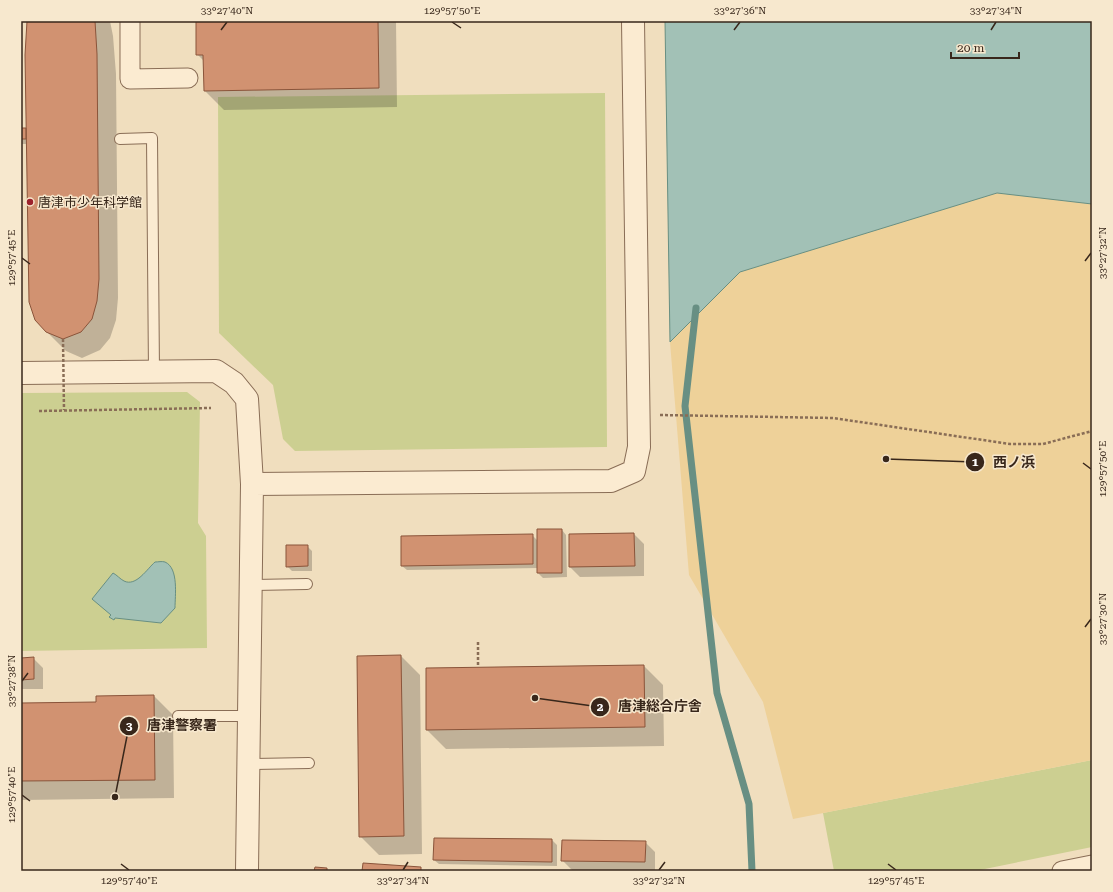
<svg xmlns="http://www.w3.org/2000/svg" width="1113" height="892" viewBox="0 0 1113 892" font-family="'Roboto Serif','Noto Sans JP',serif">
<style>
.green{fill:#cccf91}
.sand{fill:#eed199}
.water{fill:#a2c1b6;stroke:#688f83}
.shadow{fill:#0003}
.lines{fill:none;stroke-linecap:round;stroke-linejoin:round}
.stream{stroke:#688f83;stroke-width:7}
.building{fill:#d19271;stroke:#8a543a}
.service-casing{stroke:#896d56;stroke-width:12}
.minor-casing{stroke:#896d56;stroke-width:21}
.tertiary-casing{stroke:#896d56;stroke-width:24}
.path{stroke:#896d56;stroke-width:2.5;stroke-dasharray:3 2;stroke-linecap:butt}
.service{stroke:#fbebd1;stroke-width:10}
.minor{stroke:#fbebd1;stroke-width:19}
.tertiary{stroke:#fbebd1;stroke-width:22}
.path-bridge{stroke:#896d56;stroke-width:2.5;stroke-dasharray:3 2;stroke-linecap:butt}
.ticks{fill:none;stroke:#38271b;stroke-width:1.5}
.poi-dot{fill:#9c222c;stroke:#f7e8ce;stroke-width:1.5}
.labels{text-anchor:middle;stroke-width:3;stroke-linejoin:round;paint-order:stroke}
.poi-label{font-size:13px;fill:#38271b;stroke:#f7e8ce;text-anchor:start}
.leader{fill:none;stroke:#38271b;stroke-width:1.5}
.callout-dot{fill:#38271b;stroke:#f7e8ce;stroke-width:1.5}
.mark-label{font-size:12px;text-anchor:middle;font-weight:bold;fill:#fff}
.callout-label{font-size:14px;text-anchor:middle;font-weight:bold;fill:#38271b;stroke:#f7e8ce;stroke-width:3;stroke-linejoin:round;paint-order:stroke}
.neatline{fill:none;stroke:#38271b;stroke-width:1.5}
.ticks-label{font-size:10px;text-anchor:middle;fill:#38271b}
</style>
<rect width="100%" height="100%" fill="#f0debe"/>
<!-- green -->
<path class="green" d="M 605,93 L 607,447 L 295,451 L 283,439 L 273,385 L 219,333 L 218,97 Z
M 187,392 L 200,402 L 198,523 L 206,536 L 207,648 L 21,651 L 21,393 Z
M 1092,760 L 1092,847 L 975,871 L 834,871 L 823,813 Z"/>
<!-- sand -->
<path class="sand" d="M 665,21 L 1092,160 L 1092,760 L 793,819 L 763,702 L 689,575 L 670,342 Z"/>
<!-- water -->
<path class="water" d="M 665,21 L 1092,21 L 1092,204 L 997,193 L 740,272 L 670,342 Z
M 155,562 C 158,562 162,561 165,562 C 179,568 175,596 175,608 L 161,623 L 115,618 L 114,620 L 109,617 L 111,615 L 92,599 L 113,573 C 117,575 120,579 124,581 C 136,587 147,569 155,562 Z"/>
<!-- shadow -->
<path class="shadow" d="M 28,21 L 110,21 L 113,36 L 116,74 L 118,298 L 116,320 L 110,338 L 100,350 L 82,358 L 66,351 L 47,332 L 28,144 L 21,144 L 21,129 L 26,129 L 27,130 Z
M 197,21 L 396,21 L 397,107 L 224,110 L 205,91 L 204,61 L 197,54 Z
M 562,530 L 566,535 L 567,577 L 543,578 L 538,573 L 538,568 L 407,570 L 402,566 L 532,535 L 538,541 Z
M 634,534 L 644,544 L 644,576 L 580,577 L 570,567 Z
M 307,546 L 312,551 L 312,571 L 292,571 L 287,566 Z
M 401,656 L 420,675 L 422,854 L 379,855 L 360,836 Z
M 33,658 L 43,668 L 43,689 L 21,689 L 21,659 Z
M 644,666 L 663,685 L 664,746 L 446,749 L 427,730 Z
M 154,696 L 173,715 L 174,798 L 22,800 L 21,799 L 21,704 L 97,703 Z
M 435,839 L 552,840 L 557,845 L 557,866 L 439,864 L 434,860 Z
M 645,842 L 655,852 L 655,871 L 572,870 L 562,860 Z"/>
<g class="lines">
<!-- stream -->
<path class="stream" d="M 696,308 L 685,406 L 717,693 L 749,804 L 752,871"/>
</g>
<!-- building -->
<path class="building" d="M 27,21 L 95,21 L 97,54 L 99,279 L 97,301 L 92,319 L 81,332 L 63,339 L 46,332 L 35,320 L 29,302 L 25,55 Z
M 196,21 L 378,21 L 379,88 L 204,91 L 203,55 L 196,55 Z
M 21,128 L 26,128 L 26,139 L 21,139 Z
M 537,529 L 562,529 L 562,573 L 537,573 Z
M 634,533 L 635,566 L 569,567 L 569,534 Z
M 533,534 L 533,564 L 401,566 L 401,536 Z
M 286,545 L 308,545 L 308,566 L 286,567 Z
M 401,655 L 404,836 L 359,837 L 357,656 Z
M 34,657 L 34,679 L 21,680 L 21,658 Z
M 644,665 L 645,727 L 426,730 L 426,668 Z
M 154,695 L 155,780 L 21,781 L 21,703 L 96,702 L 96,696 Z
M 434,838 L 552,839 L 552,862 L 433,860 Z
M 562,840 L 646,841 L 645,862 L 561,861 Z
M 363,863 L 421,867 L 421,871 L 362,871 Z
M 315,867 L 327,868 L 327,871 L 314,871 Z"/>
<g class="lines">
<!-- service casing -->
<g class="service-casing">
<path id="service" d="M 120,139 L 152,138 L 154,372
M 251,585 L 307,584
M 178,716 L 249,716
M 249,764 L 309,763"/>
</g>
<!-- minor casing -->
<g class="minor-casing">
<path id="minor" d="M 130,21 L 130,79 L 188,78
M 1062,871 L 1092,865"/>
</g>
<!-- tertiary casing -->
<g class="tertiary-casing">
<path id="tertiary" d="M 21,373 L 216,371 L 234,383 L 247,399 L 252,484 L 247,871
M 252,484 L 611,481 L 634,471 L 639,447 L 633,21"/>
</g>
<!-- path -->
<path class="path" d="M 39,411 L 211,408
M 660,415 L 833,418 L 1010,444 L 1043,444 L 1092,431
M 478,642 L 478,667"/>
<!-- service -->
<use href="#service" class="service"/>
<!-- minor -->
<use href="#minor" class="minor"/>
<!-- tertiary -->
<use href="#tertiary" class="tertiary"/>
<!-- path-bridge -->
<path class="path-bridge" d="M 63,339 L 64,410"/>
</g>
<!-- ticks -->
<path class="ticks" d="M 452,22 L 461,28M 221,30 L 227,22M 734,30 L 740,22M 991,30 L 996,22M 22,258 L 30,264M 1085,261 L 1091,253M 1083,463 L 1091,469M 1085,627 L 1091,619M 22,681 L 28,673M 22,795 L 30,801M 121,864 L 129,870M 888,864 L 896,870M 403,870 L 408,862M 659,870 L 665,862"/>
<!-- markers -->
<circle class="poi-dot" cx="30" cy="202" r="4"/>
<g class="labels">
<!-- poi labels -->
<g class="poi-label">
<text x="38" y="207">唐津市少年科学館</text>
</g>
</g>
<!-- callouts -->
<path class="leader" d="M886 459L975 462M535 698L600 707M115 797L129 726"/>
<g class="callout-dot">
<circle cx="886" cy="459" r="4"/>
<circle cx="535" cy="698" r="4"/>
<circle cx="115" cy="797" r="4"/>
<circle cx="975" cy="462" r="10"/>
<circle cx="600" cy="707" r="10"/>
<circle cx="129" cy="726" r="10"/>
</g>
<g class="mark-label">
<text x="975" y="466">1</text>
<text x="600" y="711">2</text>
<text x="129" y="730">3</text>
</g>
<g class="callout-label">
<text x="1014" y="467">西ノ浜</text>
<text x="660" y="711">唐津総合庁舎</text>
<text x="182" y="730">唐津警察署</text>
</g>
<!-- border -->
<rect width="1113" height="892" fill="none" stroke="#f7e8ce" stroke-width="44"/>
<!-- scale -->
<path d="M951 52v6h68v-6" fill="none" stroke="#38271b" stroke-width="2"/>
<text x="957" y="52" font-size="12" fill="#38271b" stroke="#f7e8ce" stroke-width="3" paint-order="stroke">20 m</text>
<rect x="22" y="22" width="1069" height="848" class="neatline"/>
<g class="ticks-label">
<text x="227" y="14">33°27'40"N</text>
<text x="452" y="14">129°57'50"E</text>
<text x="740" y="14">33°27'36"N</text>
<text x="996" y="14">33°27'34"N</text>
<text transform="translate(1102 253) rotate(-90)" y="4">33°27'32"N</text>
<text transform="translate(11 258) rotate(-90)" y="4">129°57'45"E</text>
<text transform="translate(1102 469) rotate(-90)" y="4">129°57'50"E</text>
<text transform="translate(1102 619) rotate(-90)" y="4">33°27'30"N</text>
<text transform="translate(11 681) rotate(-90)" y="4">33°27'38"N</text>
<text transform="translate(11 795) rotate(-90)" y="4">129°57'40"E</text>
<text x="129" y="884">129°57'40"E</text>
<text x="403" y="884">33°27'34"N</text>
<text x="659" y="884">33°27'32"N</text>
<text x="896" y="884">129°57'45"E</text>
</g>
</svg>
